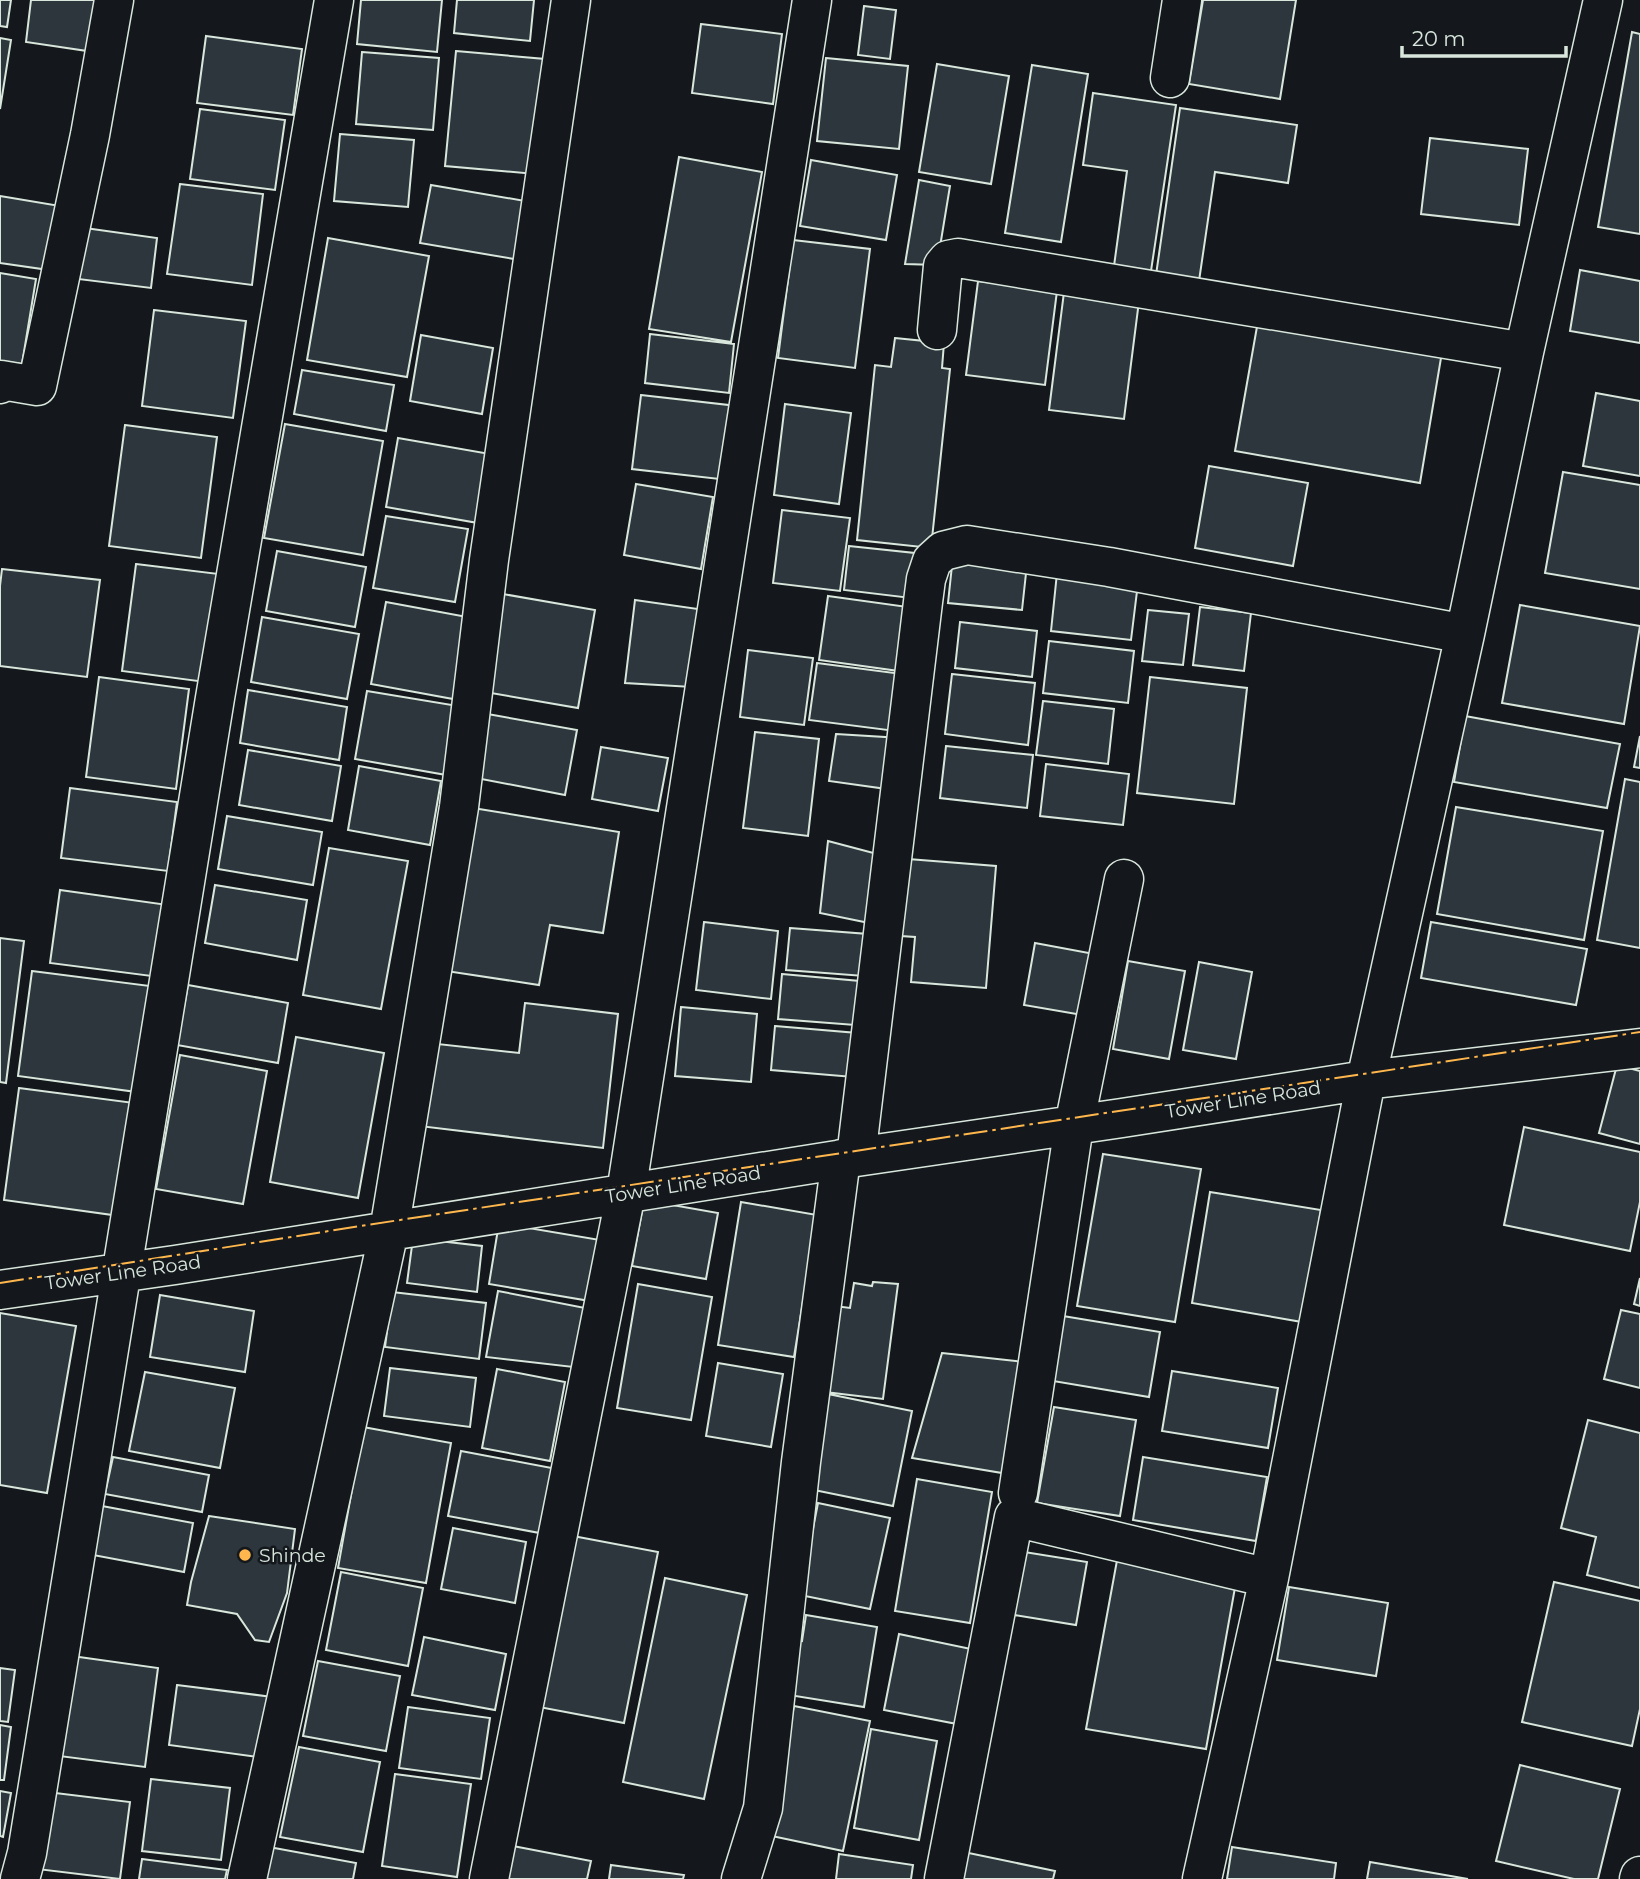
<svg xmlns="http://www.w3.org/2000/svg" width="1640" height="1879" viewBox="0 0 1640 1879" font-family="Montserrat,sans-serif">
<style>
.building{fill:#2c363c;stroke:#d8e6dc;stroke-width:2}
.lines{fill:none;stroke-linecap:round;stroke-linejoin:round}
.minor-casing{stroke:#d8e6dc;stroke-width:41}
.minor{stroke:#14181c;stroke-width:38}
.power{stroke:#ffb74d;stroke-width:2;stroke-dasharray:24 5 3.5 5;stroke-linecap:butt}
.poi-dot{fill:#ffb74d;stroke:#14181c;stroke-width:2.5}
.labels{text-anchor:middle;stroke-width:5;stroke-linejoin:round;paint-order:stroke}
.street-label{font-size:19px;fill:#d8e6dc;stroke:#14181c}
.poi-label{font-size:19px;fill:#d8e6dc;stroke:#14181c;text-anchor:start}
</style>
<rect width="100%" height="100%" fill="#14181c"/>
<!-- building -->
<path class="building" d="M 0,0 L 11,0 L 7,27 L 0,26 Z
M 31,0 L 101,0 L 94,52 L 26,42 Z
M 361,0 L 442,0 L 437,52 L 357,44 Z
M 457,0 L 534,0 L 530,41 L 454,33 Z
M 1203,0 L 1296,0 L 1280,99 L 1189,84 Z
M 864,6 L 896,10 L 890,59 L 858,55 Z
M 701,24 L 782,34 L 773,104 L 692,93 Z
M 1632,32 L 1640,34 L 1640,234 L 1598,227 Z
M 206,36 L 302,49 L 293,115 L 197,103 Z
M 0,38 L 11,40 L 0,109 Z
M 456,51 L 545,59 L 535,174 L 445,166 Z
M 362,52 L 439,58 L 433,130 L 356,124 Z
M 826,58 L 908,66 L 899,149 L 817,141 Z
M 937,64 L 1009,76 L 991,184 L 919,172 Z
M 1032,65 L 1088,74 L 1061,242 L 1005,233 Z
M 1093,93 L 1176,105 L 1151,271 L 1114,266 L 1127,171 L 1083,165 Z
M 1180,108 L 1297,125 L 1288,183 L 1215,172 L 1199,281 L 1156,275 Z
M 200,109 L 285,120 L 275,190 L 190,179 Z
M 340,134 L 414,140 L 408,207 L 334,201 Z
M 1430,138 L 1528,149 L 1519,225 L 1421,214 Z
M 679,157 L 762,172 L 731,342 L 649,329 Z
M 811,160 L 897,175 L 886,240 L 800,226 Z
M 919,180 L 950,186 L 937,265 L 905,264 Z
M 180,184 L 263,194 L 252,285 L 167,274 Z
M 431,185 L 525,201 L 514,259 L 420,243 Z
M 0,196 L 60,206 L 49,270 L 0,263 Z
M 85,228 L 157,238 L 151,288 L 78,279 Z
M 328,238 L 429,256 L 407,377 L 307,360 Z
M 793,240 L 870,249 L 855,368 L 778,358 Z
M 1580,270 L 1640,281 L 1640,343 L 1570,331 Z
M 0,273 L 36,279 L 22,364 L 0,361 Z
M 978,281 L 1057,291 L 1045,385 L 966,375 Z
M 1064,292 L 1139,301 L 1124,419 L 1049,410 Z
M 154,310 L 246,321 L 233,418 L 142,406 Z
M 1258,321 L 1442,352 L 1420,483 L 1235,451 Z
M 650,334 L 734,344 L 729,393 L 645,383 Z
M 421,335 L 493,348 L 482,414 L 410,401 Z
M 895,338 L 944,343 L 942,368 L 950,369 L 931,548 L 857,540 L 875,365 L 891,367 Z
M 302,370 L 394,385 L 386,431 L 294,414 Z
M 1596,393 L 1640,401 L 1640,476 L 1583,466 Z
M 641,395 L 737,406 L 728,480 L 632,469 Z
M 785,404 L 851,413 L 839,504 L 774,495 Z
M 285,424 L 383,441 L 363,555 L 264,538 Z
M 125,425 L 217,437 L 201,558 L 109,546 Z
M 398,438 L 490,454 L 478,523 L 386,507 Z
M 1209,466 L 1308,483 L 1293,566 L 1195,548 Z
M 1563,472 L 1640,485 L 1640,589 L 1545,573 Z
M 636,484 L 713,497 L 701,569 L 624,555 Z
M 782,510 L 850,518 L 840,591 L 773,583 Z
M 386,516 L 468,529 L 455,602 L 373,588 Z
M 849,546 L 924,554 L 919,599 L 844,590 Z
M 277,551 L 366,567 L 355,627 L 266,611 Z
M 953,556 L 1027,564 L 1022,610 L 948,603 Z
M 136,564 L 219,574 L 205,682 L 122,671 Z
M 2,569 L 100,580 L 87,677 L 0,666 L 0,586 Z
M 1057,573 L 1138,583 L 1131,640 L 1051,631 Z
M 503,594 L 595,610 L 578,708 L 485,692 Z
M 828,596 L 915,608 L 906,672 L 819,660 Z
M 635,600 L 705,610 L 692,687 L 625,683 Z
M 386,602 L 478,619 L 464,701 L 371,684 Z
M 1520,605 L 1640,626 L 1624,724 L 1502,703 Z
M 1200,607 L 1251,613 L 1244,671 L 1193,665 Z
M 1148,610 L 1189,614 L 1183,665 L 1142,661 Z
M 262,617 L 359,634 L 347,699 L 251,682 Z
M 960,622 L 1037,631 L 1032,677 L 955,668 Z
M 1049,641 L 1134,651 L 1128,703 L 1043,693 Z
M 748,650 L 813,658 L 804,725 L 740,717 Z
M 817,663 L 910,675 L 903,732 L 809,720 Z
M 952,674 L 1035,683 L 1028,745 L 945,734 Z
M 99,677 L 189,689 L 176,789 L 86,777 Z
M 1150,677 L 1247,688 L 1234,804 L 1137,793 Z
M 248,690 L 347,707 L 339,760 L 240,743 Z
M 367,691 L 464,707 L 452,776 L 355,759 Z
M 1043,701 L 1114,709 L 1108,764 L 1036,755 Z
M 482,713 L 577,730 L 565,795 L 471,777 Z
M 1465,716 L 1620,744 L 1607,808 L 1454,782 Z
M 755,732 L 819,739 L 808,836 L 743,828 Z
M 836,734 L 901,738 L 894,790 L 829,781 Z
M 1640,736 L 1640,768 L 1634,767 Z
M 946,746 L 1033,755 L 1027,808 L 940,798 Z
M 601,747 L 668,758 L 658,811 L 592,799 Z
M 248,750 L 341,766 L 332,821 L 239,805 Z
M 1046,764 L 1129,774 L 1123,825 L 1040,816 Z
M 359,766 L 441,781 L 430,845 L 348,830 Z
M 1625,779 L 1640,782 L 1640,948 L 1597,940 Z
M 70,788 L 177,802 L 168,871 L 61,858 Z
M 1456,807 L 1603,831 L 1584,940 L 1437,914 Z
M 473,808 L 619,832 L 603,933 L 550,925 L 539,985 L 446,971 Z
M 227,816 L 322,832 L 313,885 L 218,869 Z
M 828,841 L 881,855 L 874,924 L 820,913 Z
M 329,848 L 408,861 L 381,1009 L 303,995 Z
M 908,859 L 996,866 L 986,988 L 911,982 L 915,937 L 901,936 Z
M 215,885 L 307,900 L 297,960 L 205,943 Z
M 60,890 L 168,905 L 159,977 L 50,963 Z
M 704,922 L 778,931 L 771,999 L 696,990 Z
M 1431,922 L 1587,949 L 1576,1005 L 1421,978 Z
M 790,928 L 868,934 L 864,976 L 786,970 Z
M 0,938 L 24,941 L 6,1083 L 0,1082 Z
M 1035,943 L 1105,956 L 1094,1017 L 1024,1005 Z
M 1128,961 L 1185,971 L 1169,1059 L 1113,1049 Z
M 1199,962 L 1252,972 L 1236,1059 L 1183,1050 Z
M 32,971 L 158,987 L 144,1093 L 18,1076 Z
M 782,974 L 871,982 L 868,1026 L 778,1019 Z
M 188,985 L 288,1003 L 278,1063 L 177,1045 Z
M 525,1003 L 618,1014 L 603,1148 L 419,1126 L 429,1043 L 519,1053 Z
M 681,1007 L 757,1014 L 751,1082 L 675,1076 Z
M 775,1026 L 869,1034 L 865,1078 L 771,1070 Z
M 296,1037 L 384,1053 L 358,1198 L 270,1182 Z
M 180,1055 L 267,1071 L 243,1204 L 156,1189 Z
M 1617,1065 L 1640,1071 L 1640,1144 L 1599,1133 Z
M 19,1088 L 142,1104 L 127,1217 L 4,1200 Z
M 1524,1127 L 1640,1152 L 1640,1202 L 1630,1251 L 1504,1225 Z
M 1103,1154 L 1201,1169 L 1175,1322 L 1077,1306 Z
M 1210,1192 L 1321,1210 L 1302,1322 L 1192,1303 Z
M 644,1200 L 718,1213 L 706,1279 L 632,1266 Z
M 741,1202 L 817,1215 L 794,1357 L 718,1345 Z
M 499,1223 L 600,1240 L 590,1301 L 489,1284 Z
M 413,1238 L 482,1246 L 477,1292 L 407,1283 Z
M 1640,1278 L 1640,1306 L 1634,1304 Z
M 873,1282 L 898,1284 L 883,1399 L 825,1392 L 826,1305 L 850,1308 L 854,1283 L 872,1286 Z
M 638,1284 L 712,1297 L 691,1420 L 617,1408 Z
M 498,1291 L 585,1308 L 573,1367 L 486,1357 Z
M 392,1292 L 486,1303 L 479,1359 L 385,1347 Z
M 160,1295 L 254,1311 L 245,1372 L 150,1357 Z
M 1621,1310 L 1640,1314 L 1640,1388 L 1604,1379 Z
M 0,1313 L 76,1326 L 47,1493 L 0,1485 Z
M 1063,1316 L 1160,1332 L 1149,1397 L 1053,1381 Z
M 942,1353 L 1033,1363 L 1014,1475 L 912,1458 Z
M 718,1363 L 783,1374 L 771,1447 L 706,1436 Z
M 390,1368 L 476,1378 L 470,1427 L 384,1416 Z
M 497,1369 L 565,1382 L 550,1461 L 482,1448 Z
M 1172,1371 L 1278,1388 L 1268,1448 L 1162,1431 Z
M 145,1372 L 235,1388 L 220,1468 L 129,1451 Z
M 828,1394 L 912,1411 L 893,1506 L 809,1489 Z
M 1054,1407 L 1136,1420 L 1120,1516 L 1037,1503 Z
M 1588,1420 L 1640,1433 L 1640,1588 L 1587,1575 L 1596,1537 L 1561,1528 Z
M 363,1427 L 451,1443 L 426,1583 L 338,1568 Z
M 461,1451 L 557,1469 L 545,1534 L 448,1516 Z
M 113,1457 L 209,1475 L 202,1512 L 105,1494 Z
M 1143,1457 L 1267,1477 L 1256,1541 L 1133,1520 Z
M 917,1479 L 992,1492 L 970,1623 L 895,1611 Z
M 818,1503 L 890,1518 L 870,1609 L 800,1595 Z
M 102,1506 L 193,1523 L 184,1572 L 93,1555 Z
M 209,1516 L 295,1529 L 287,1593 L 269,1642 L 255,1640 L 237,1614 L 187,1605 L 191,1582 Z
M 453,1528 L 526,1542 L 515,1603 L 441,1589 Z
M 573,1536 L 658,1552 L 624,1723 L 539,1707 Z
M 1018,1551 L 1087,1562 L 1076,1625 L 1008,1614 Z
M 1118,1555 L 1236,1582 L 1206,1749 L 1086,1729 Z
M 341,1572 L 423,1588 L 408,1666 L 326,1650 Z
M 665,1578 L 747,1595 L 704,1799 L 623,1782 Z
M 1554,1582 L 1640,1601 L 1640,1709 L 1632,1746 L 1522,1722 Z
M 1289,1587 L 1388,1603 L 1376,1676 L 1277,1660 Z
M 806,1615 L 877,1627 L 864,1707 L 789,1695 L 792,1639 L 802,1641 Z
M 899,1634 L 971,1649 L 957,1724 L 884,1710 Z
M 424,1637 L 506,1654 L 495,1710 L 412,1695 Z
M 72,1656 L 158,1668 L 145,1767 L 59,1756 Z
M 318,1661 L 400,1676 L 386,1751 L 303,1736 Z
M 0,1668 L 15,1670 L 8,1722 L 0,1721 Z
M 177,1685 L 273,1697 L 265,1758 L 169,1745 Z
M 794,1706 L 870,1721 L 843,1851 L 767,1835 Z
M 408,1707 L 490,1718 L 481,1779 L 399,1768 Z
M 0,1725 L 11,1727 L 4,1780 L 0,1780 Z
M 871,1729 L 937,1741 L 919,1840 L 854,1828 Z
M 299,1747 L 380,1762 L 363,1852 L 280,1837 Z
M 1520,1765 L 1620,1789 L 1598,1879 L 1574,1879 L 1496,1861 Z
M 395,1774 L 471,1784 L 457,1877 L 382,1866 Z
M 151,1779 L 230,1788 L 221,1860 L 142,1851 Z
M 0,1791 L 11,1793 L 3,1837 L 0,1836 Z
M 47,1792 L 130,1802 L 120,1879 L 37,1869 Z
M 513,1846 L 591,1861 L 587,1879 L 507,1879 Z
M 269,1847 L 356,1863 L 353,1879 L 263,1879 Z
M 1232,1847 L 1336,1863 L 1334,1879 L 1227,1879 Z
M 959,1851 L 1055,1871 L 1053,1879 L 953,1879 Z
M 839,1854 L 913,1865 L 911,1879 L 836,1879 Z
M 142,1859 L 227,1870 L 225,1879 L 139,1879 Z
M 1370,1862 L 1468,1879 L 1367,1879 Z
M 611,1865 L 684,1875 L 683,1879 L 609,1879 Z"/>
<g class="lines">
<!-- minor casing -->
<g class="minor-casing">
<path id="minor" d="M 1170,78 L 1182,0
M 937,330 L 943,266 L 948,260 L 958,258 L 1524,352
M 0,384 L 1,380 L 37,386 L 90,135 L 114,0
M 856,1157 L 923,602 L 926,579 L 932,561 L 943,551 L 967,545 L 1109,567 L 1465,634
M 0,1290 L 175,1265 L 856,1157 L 1122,1118 L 1366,1080 L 1640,1048
M 1018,1493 L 1074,1126 L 1124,879
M 20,1879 L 27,1853 L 215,698 L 334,0
M 247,1879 L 389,1231 L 459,807 L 489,560 L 571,0
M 489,1879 L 626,1193 L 812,0
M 741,1879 L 763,1808 L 801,1462 L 841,1159
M 944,1879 L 1014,1517 L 1269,1578
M 1202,1879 L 1269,1578 L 1366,1080 L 1465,634 L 1524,352 L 1603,0
M 1639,1879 L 1640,1876"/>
</g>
<!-- minor -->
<use href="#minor" class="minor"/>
<!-- power -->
<path class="power" d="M 0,1283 L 367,1225 L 1640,1032"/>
</g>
<!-- markers -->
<circle class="poi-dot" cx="245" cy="1555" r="7"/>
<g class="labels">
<!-- street labels -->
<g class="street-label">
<text transform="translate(1243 1099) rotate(-9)" y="7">Tower Line Road</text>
<text transform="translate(683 1184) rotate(-9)" y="7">Tower Line Road</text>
<text transform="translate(123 1272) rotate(-8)" y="7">Tower Line Road</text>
</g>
<!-- poi labels -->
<g class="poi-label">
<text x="259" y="1562">Shinde</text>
</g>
</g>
<!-- scale -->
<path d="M1402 46v10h164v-10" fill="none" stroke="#d8e6dc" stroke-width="3.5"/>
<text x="1412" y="46" font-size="21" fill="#d8e6dc" stroke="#14181c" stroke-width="5" paint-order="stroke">20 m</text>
</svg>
